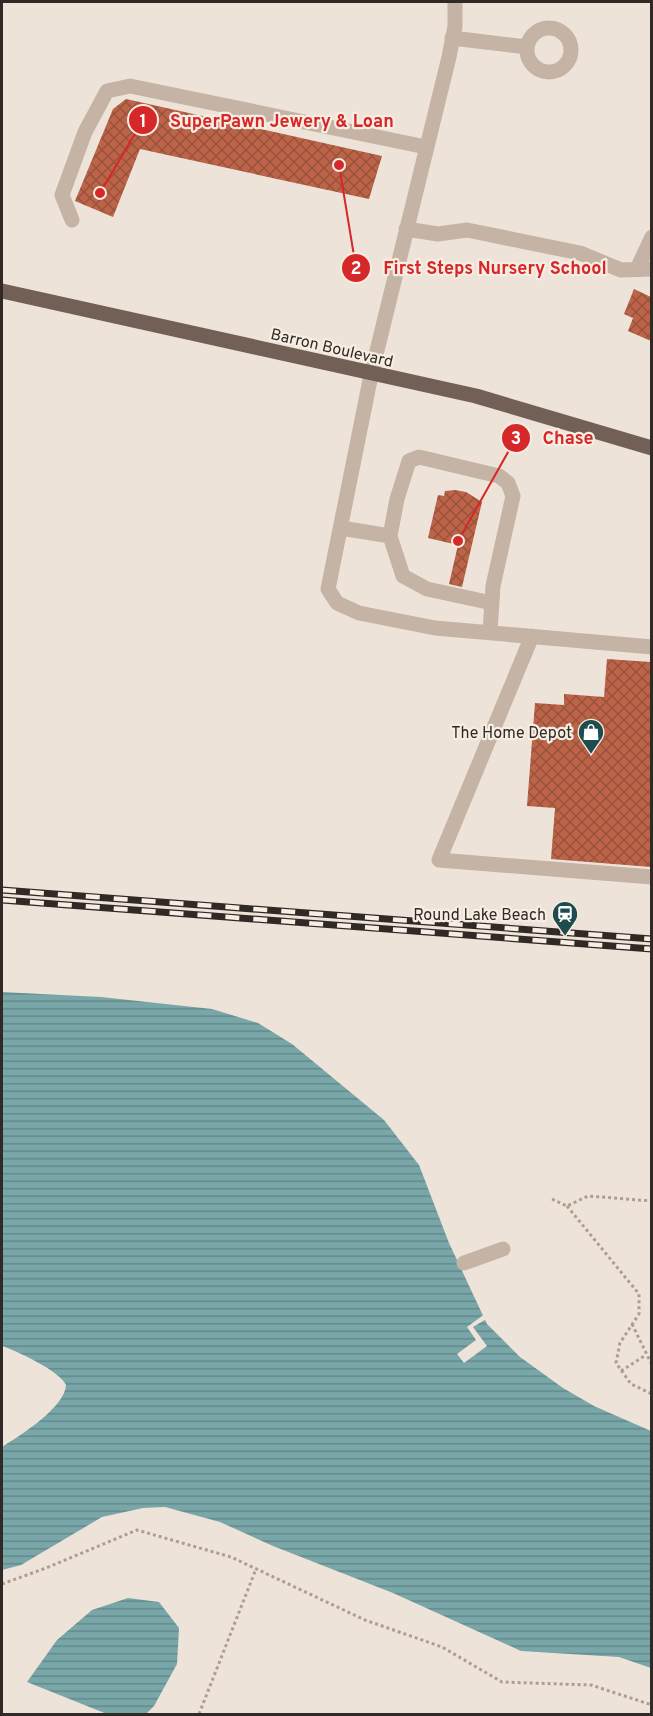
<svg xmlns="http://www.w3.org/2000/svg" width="653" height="1716" viewBox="0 0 653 1716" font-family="Overpass,sans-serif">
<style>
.water{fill:url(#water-rules)}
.pier{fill:#eee3d8}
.building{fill:url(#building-cross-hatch)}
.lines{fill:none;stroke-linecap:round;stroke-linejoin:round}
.path{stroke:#b19d8f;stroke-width:3;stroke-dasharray:3 3;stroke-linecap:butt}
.minor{stroke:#c5b3a5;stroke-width:15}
.major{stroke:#726057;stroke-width:15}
.rail-casing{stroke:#312925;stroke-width:7}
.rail{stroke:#f7eee3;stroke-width:4.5;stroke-dasharray:14;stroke-linecap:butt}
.labels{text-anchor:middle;stroke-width:4.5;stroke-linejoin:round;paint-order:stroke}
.street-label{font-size:16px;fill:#312925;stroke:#f7eee3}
.poi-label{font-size:16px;fill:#312925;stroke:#f7eee3;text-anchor:end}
.leader{fill:none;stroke:#d62828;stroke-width:2}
.callout-dot{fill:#d62828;stroke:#f7eee3;stroke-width:2}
.mark-label{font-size:18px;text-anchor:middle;font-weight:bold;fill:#fff}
.callout-label{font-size:18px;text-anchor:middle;font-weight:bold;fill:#d62828;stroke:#f7eee3;stroke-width:4.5;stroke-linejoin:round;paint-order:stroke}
</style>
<defs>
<pattern id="water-rules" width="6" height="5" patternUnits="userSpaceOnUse" patternTransform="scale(1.5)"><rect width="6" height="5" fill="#79a7a9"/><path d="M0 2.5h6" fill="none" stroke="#648889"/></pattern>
<pattern id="building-cross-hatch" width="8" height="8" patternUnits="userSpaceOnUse" patternTransform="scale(1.5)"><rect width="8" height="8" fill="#bc6348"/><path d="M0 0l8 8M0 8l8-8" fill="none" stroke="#99523c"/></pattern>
</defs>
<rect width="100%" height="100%" fill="#eee3d8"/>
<!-- water -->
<path class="water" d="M 2,992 L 101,997 L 212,1009 L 258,1023 L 292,1044 L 384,1120 L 419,1165 L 449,1243 L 487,1324 L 520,1357 L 563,1388 L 594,1406 L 651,1431 L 651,1668 L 619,1657 L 521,1651 L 393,1593 L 273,1546 L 220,1522 L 165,1507 L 143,1508 L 102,1517 L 21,1565 L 2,1570 L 2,1447 C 19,1436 65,1408 66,1385 C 60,1371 17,1351 2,1346 Z
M 128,1598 L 159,1602 L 179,1628 L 177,1664 L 154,1706 L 146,1714 L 107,1714 L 27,1682 L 57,1640 L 92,1610 Z"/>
<!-- pier -->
<path class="pier" d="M 486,1313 L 488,1318 L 473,1327 L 487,1346 L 464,1363 L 457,1354 L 476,1340 L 467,1327 Z"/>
<!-- building -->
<path class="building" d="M 126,99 L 382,156 L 369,199 L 140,149 L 113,217 L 75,201 L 113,109 Z
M 634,289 L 651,297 L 651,341 L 628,331 L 633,318 L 624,314 Z
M 455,490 L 466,492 L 482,502 L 462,587 L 449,584 L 458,545 L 428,538 L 438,495 L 444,496 L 445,491 Z
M 607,659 L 651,662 L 651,867 L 551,859 L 555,808 L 527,806 L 535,703 L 564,705 L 564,694 L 604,697 Z"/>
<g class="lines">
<!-- path -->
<path class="path" d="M 552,1199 L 567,1206 L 588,1196 L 652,1201
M 567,1206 L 639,1294 L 639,1314 L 620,1343 L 616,1363 L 631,1384 L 652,1394
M 632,1324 L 652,1365
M 621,1371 L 646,1355
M 2,1584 L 46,1568 L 137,1530 L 231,1557 L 365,1620 L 442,1647 L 502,1682 L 591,1685 L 652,1705
M 199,1714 L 256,1569"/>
<!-- minor -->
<path class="minor" d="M 455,2 L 455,26 L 449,57 L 371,375 L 328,589 L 337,603 L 359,613 L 435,628 L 652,647
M527 50a22 22 0 1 1 44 0a22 22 0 1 1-44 0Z
M 452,38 L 527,47
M 72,220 L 62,195 L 85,132 L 107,91 L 130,86 L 426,147
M 406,229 L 438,234 L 467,230 L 580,253 L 621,270 L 652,269
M 637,269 L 652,237
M 341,528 L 390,536
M 490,632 L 493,586 L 513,496 L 508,483 L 499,476 L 419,457 L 409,461 L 397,499 L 390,536 L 403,576 L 427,589 L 492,603
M 532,636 L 439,860 L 652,877
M 464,1263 L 503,1249"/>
<!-- major -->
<path class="major" d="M 2,291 L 476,396 L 652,448"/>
<!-- rail casing -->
<g class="rail-casing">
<path id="rail" d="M 2,890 L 652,939
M 2,900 L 652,949"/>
</g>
<!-- rail -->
<use href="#rail" class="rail"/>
</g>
<!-- icons -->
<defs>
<g id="shop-pin" transform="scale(1.35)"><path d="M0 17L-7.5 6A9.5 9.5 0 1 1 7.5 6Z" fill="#1f4c4f" stroke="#f7eee3"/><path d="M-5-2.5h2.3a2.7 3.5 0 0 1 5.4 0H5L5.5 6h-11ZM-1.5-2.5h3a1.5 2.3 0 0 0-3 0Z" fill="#fff"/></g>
<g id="station-pin" transform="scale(1.35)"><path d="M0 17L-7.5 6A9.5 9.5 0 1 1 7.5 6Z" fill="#1f4c4f" stroke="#f7eee3"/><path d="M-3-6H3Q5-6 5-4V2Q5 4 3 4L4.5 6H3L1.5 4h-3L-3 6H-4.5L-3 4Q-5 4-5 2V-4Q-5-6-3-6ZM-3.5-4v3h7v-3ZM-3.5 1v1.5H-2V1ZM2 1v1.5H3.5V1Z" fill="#fff"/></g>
</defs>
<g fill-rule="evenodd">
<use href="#shop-pin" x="591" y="732"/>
<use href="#station-pin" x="565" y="914"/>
</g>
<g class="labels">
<!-- street labels -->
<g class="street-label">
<text transform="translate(332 347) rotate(13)" y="6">Barron Boulevard</text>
</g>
<!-- poi labels -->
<g class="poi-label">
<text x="572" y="738">The Home Depot</text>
<text x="546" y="920">Round Lake Beach</text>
</g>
</g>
<!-- callouts -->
<path class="leader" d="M100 193L143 120M339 165L356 268M458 541L516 438"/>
<g class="callout-dot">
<circle cx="100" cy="193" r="6"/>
<circle cx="339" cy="165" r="6"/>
<circle cx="458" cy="541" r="6"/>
<circle cx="143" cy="120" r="15"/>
<circle cx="356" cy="268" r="15"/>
<circle cx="516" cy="438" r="15"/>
</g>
<g class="mark-label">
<text x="143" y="127">1</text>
<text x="356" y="274">2</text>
<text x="516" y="444">3</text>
</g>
<g class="callout-label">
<text x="282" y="127">SuperPawn Jewery &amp; Loan</text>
<text x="495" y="274">First Steps Nursery School</text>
<text x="568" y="444">Chase</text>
</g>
<!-- border -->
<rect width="653" height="1716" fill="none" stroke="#312925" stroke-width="6"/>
</svg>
